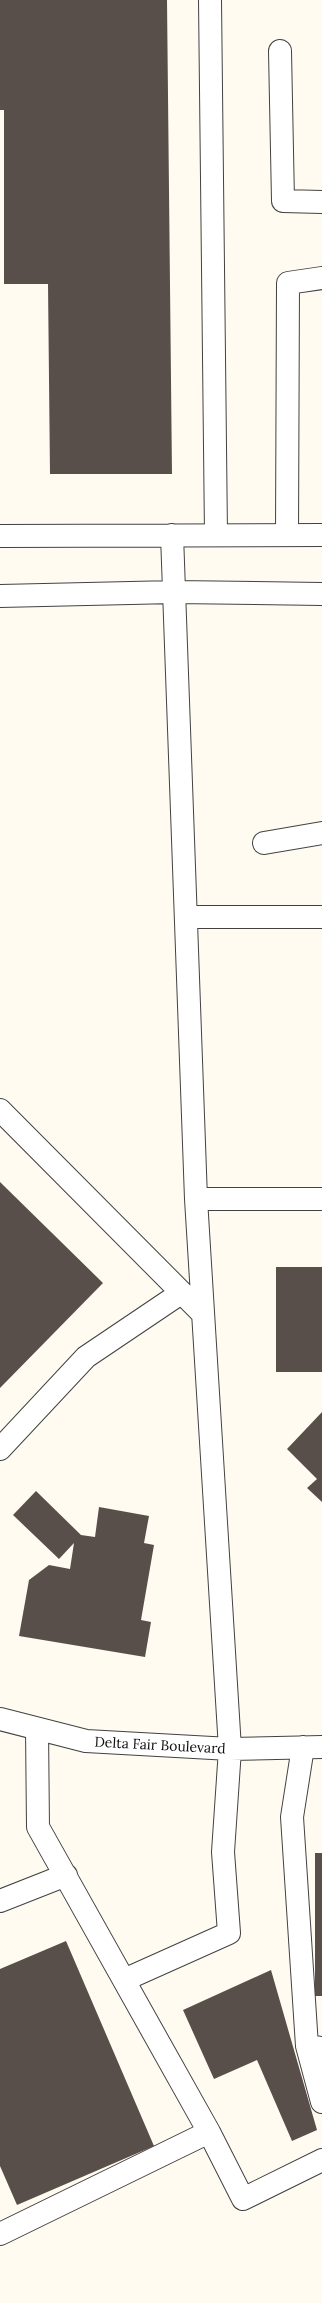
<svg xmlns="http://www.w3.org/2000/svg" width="322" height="2303" viewBox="0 0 322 2303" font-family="Lora,serif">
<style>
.building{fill:#594f4a}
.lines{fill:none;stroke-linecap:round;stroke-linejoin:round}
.minor-casing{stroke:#424242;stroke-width:24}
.minor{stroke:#fff;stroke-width:22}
.labels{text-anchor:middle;stroke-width:4;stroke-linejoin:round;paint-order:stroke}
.street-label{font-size:14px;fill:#0f0f0f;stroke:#fff}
</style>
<rect width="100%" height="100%" fill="#fffbf0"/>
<!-- building -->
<path class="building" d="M 0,0 L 167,0 L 172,474 L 50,474 L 48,284 L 4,284 L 4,110 L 0,110 Z
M 0,1182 L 103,1283 L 0,1388 Z
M 276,1267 L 322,1267 L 322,1372 L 276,1372 Z
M 322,1412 L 322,1502 L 307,1488 L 317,1479 L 287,1449 Z
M 36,1491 L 81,1535 L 95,1537 L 99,1507 L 149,1516 L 144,1543 L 154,1545 L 141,1620 L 151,1622 L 145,1657 L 19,1636 L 29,1580 L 49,1565 L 70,1569 L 74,1543 L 59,1559 L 13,1515 Z
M 315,1853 L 322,1853 L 322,1996 L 315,1996 Z
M 66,1941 L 154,2146 L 17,2205 L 0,2166 L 0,1969 Z
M 271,1970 L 317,2130 L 292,2141 L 257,2060 L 214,2079 L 183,2010 Z"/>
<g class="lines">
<!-- minor casing -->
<g class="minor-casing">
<path id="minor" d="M 210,0 L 216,535
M 280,51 L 283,201 L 322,202
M 287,535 L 288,283 L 322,278
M 0,536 L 322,535
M 0,596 L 174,592 L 322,594
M 264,843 L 322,833
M 187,917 L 322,917
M 0,1110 L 202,1313
M 196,1199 L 322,1199
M 0,1449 L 86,1357 L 181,1293
M 0,1719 L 86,1741 L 230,1749 L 322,1747
M 37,1729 L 38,1827 L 209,2132 L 243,2199 L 322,2160
M 303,1747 L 292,1817 L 307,2046 L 322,2048
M 0,1901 L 66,1875
M 124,1980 L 229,1933 L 223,1852 L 230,1749 L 196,1199 L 172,535
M 307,2046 L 322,2102
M 0,2234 L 209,2132"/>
</g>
<!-- minor -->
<use href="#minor" class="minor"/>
</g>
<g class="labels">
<!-- street labels -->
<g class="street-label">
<text transform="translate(160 1745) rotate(3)" y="5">Delta Fair Boulevard</text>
</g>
</g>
</svg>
